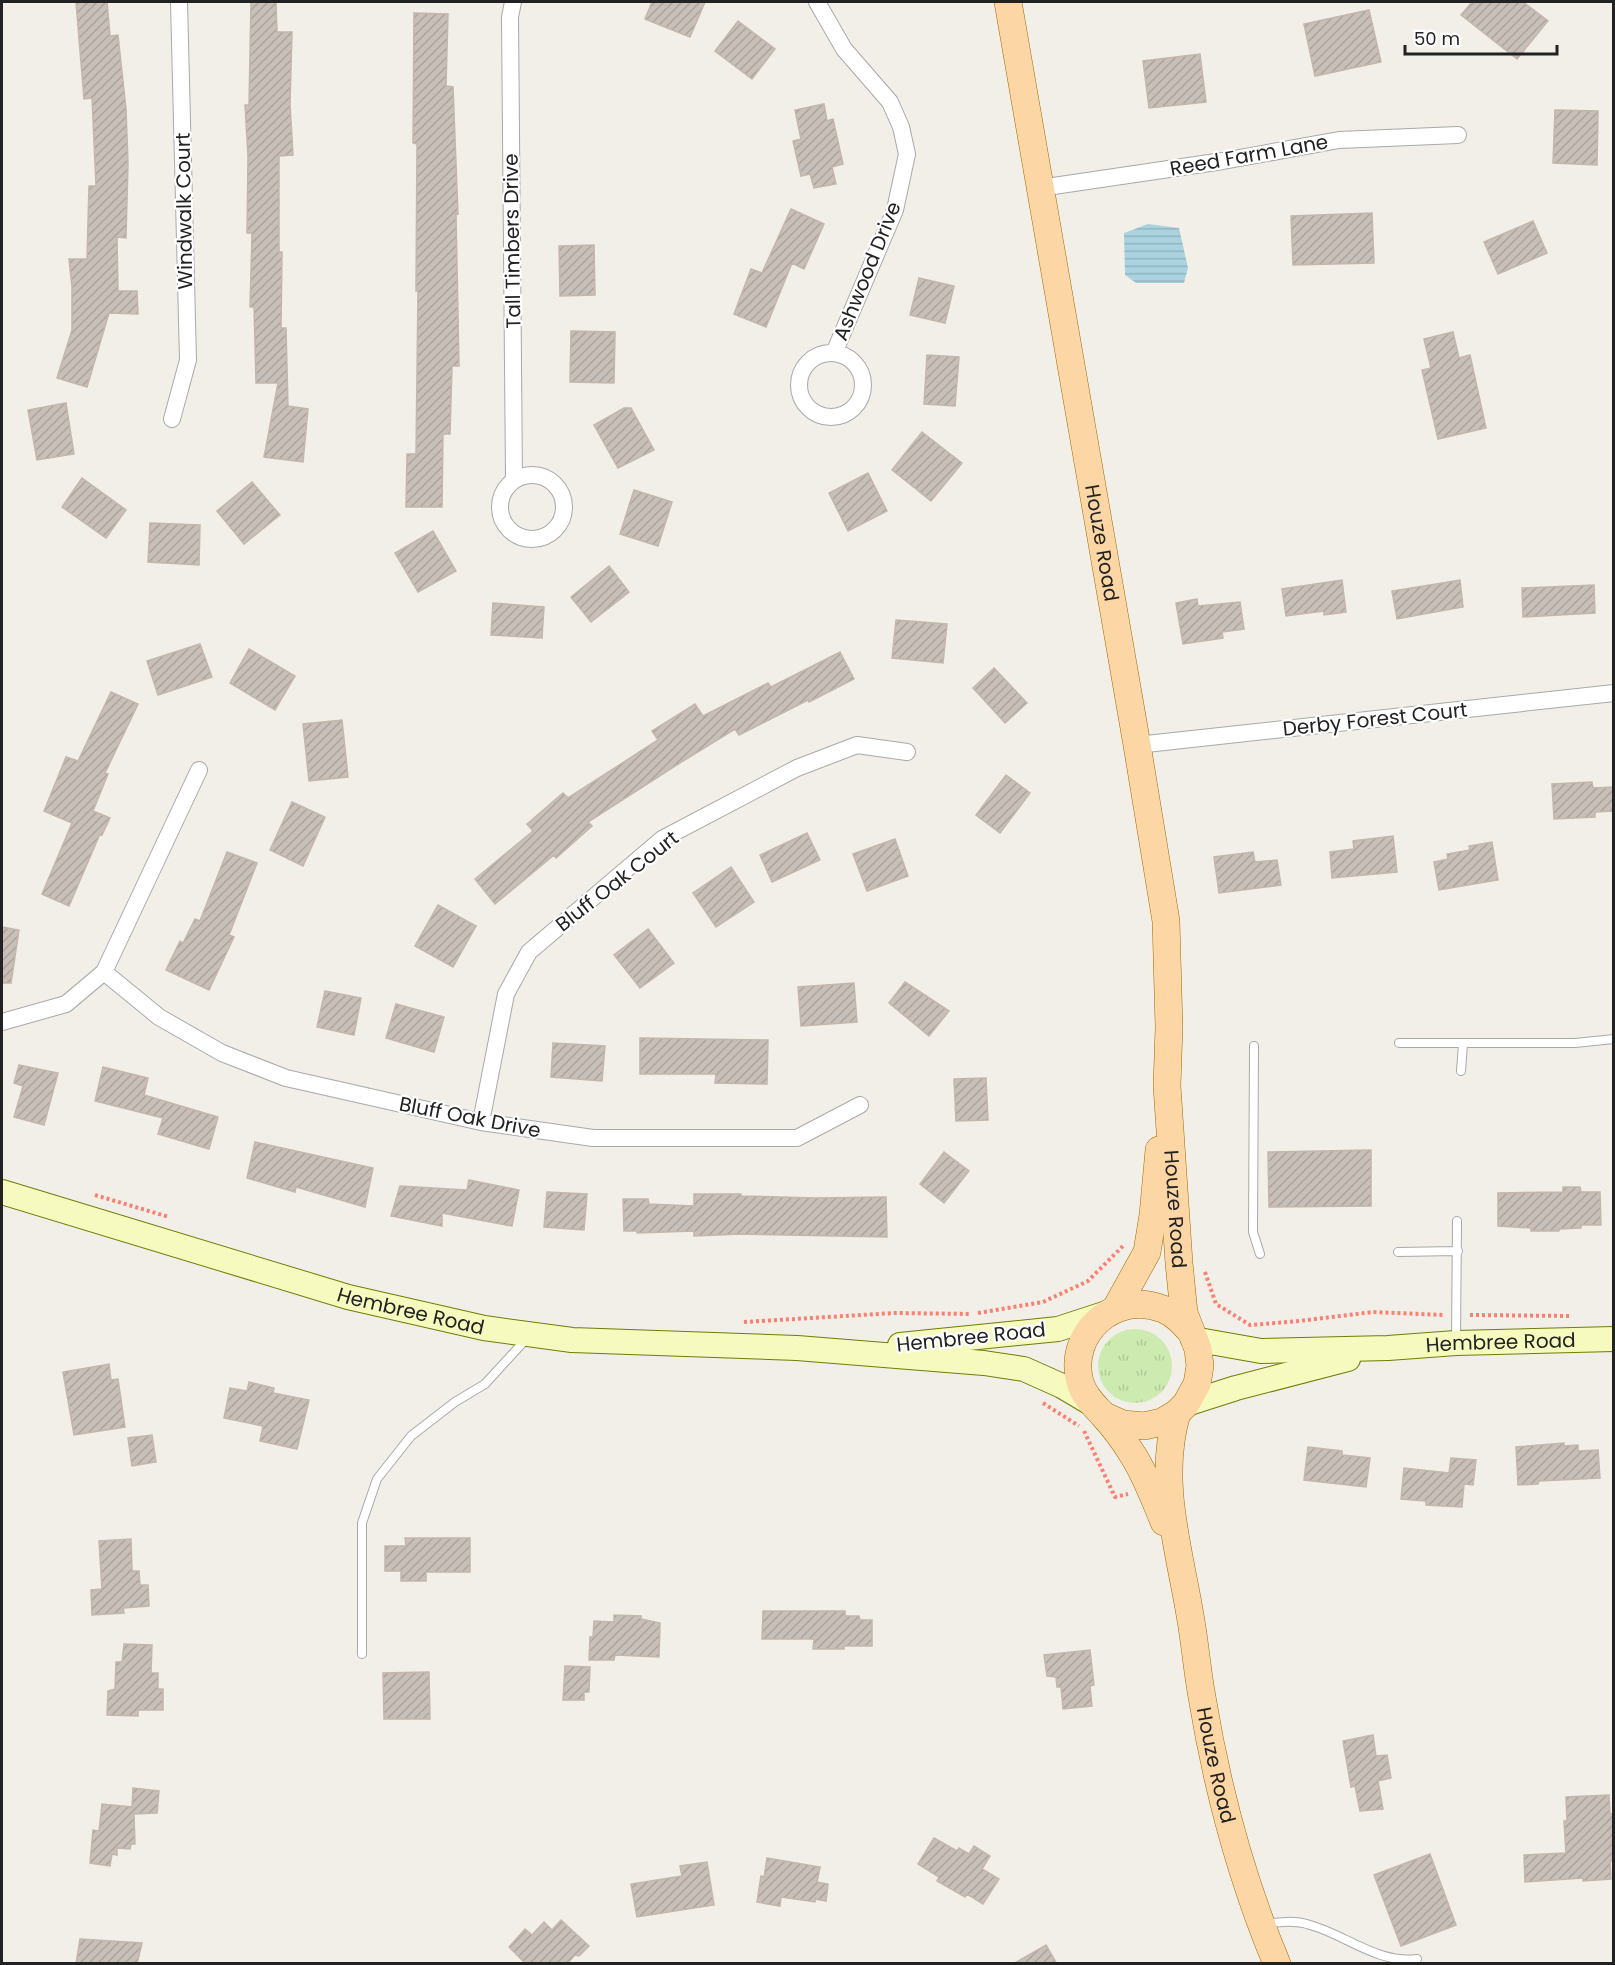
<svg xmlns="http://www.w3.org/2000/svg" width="1615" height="1965" viewBox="0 0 1615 1965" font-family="Poppins,sans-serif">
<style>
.grass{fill:url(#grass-tufts)}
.water{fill:url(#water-rules)}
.building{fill:url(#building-hatch);stroke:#c4b6ab;stroke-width:1.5}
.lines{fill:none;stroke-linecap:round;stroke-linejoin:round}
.lane-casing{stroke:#a9a9a9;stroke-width:10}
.street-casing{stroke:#a9a9a9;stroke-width:18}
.secondary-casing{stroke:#707d05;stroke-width:26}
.primary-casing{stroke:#a06b00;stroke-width:28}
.path{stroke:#fa8072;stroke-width:4;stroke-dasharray:3 3;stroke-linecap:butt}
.lane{stroke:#fff;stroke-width:8}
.street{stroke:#fff;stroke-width:16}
.secondary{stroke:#f7fabf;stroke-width:24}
.primary{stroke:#fcd6a4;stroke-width:27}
.labels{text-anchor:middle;stroke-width:4.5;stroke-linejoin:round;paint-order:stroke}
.street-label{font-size:20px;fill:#222;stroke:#fff}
</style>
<defs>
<pattern id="grass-tufts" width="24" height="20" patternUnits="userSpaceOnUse" patternTransform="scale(1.5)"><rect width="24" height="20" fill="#cdebb0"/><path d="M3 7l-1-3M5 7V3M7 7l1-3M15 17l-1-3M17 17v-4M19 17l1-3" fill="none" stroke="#b0c997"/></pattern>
<pattern id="water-rules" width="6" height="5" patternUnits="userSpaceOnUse" patternTransform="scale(1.5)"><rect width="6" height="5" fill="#aad3df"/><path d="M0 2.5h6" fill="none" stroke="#92b5bf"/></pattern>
<pattern id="building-hatch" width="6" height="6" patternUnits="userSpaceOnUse" patternTransform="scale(1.5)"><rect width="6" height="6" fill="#c7bfb8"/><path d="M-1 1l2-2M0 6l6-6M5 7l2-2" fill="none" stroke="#aba49e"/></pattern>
</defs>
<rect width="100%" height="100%" fill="#f2efe9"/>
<!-- grass -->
<path class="grass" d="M1098 1366a37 37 0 1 1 74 0a37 37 0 1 1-74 0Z"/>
<!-- water -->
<path class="water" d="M 1148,224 L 1179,228 L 1188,268 L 1184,283 L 1136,283 L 1125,275 L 1124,233 Z"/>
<!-- building -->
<path class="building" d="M 76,2 L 107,2 L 110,36 L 118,35 L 126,109 L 128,163 L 126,238 L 117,237 L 118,291 L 137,291 L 138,314 L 109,313 L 87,387 L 57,378 L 72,330 L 72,287 L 69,259 L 87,259 L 89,186 L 96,186 L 92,98 L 84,99 Z
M 251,2 L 276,2 L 277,32 L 292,32 L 290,104 L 293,155 L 279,156 L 279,252 L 282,252 L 281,328 L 286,328 L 288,406 L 308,409 L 303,462 L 264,457 L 278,383 L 256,383 L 254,307 L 250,307 L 252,233 L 247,233 L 248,156 L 245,105 L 249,105 Z
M 652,2 L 705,2 L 690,37 L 645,19 Z
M 1472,2 L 1523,2 L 1548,21 L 1517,59 L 1461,15 Z
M 1369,10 L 1381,62 L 1315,76 L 1304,24 Z
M 414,13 L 448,14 L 446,86 L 453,87 L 458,214 L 456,213 L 459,366 L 452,366 L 450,434 L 443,434 L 442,507 L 406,507 L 407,454 L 416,454 L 418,291 L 416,291 L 417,144 L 413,143 Z
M 738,21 L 775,49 L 752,79 L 715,51 Z
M 1200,54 L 1206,102 L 1149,108 L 1143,61 Z
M 824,104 L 827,121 L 833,119 L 843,164 L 832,167 L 836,184 L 814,188 L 810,174 L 801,176 L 793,141 L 801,139 L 795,110 Z
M 1555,110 L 1598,111 L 1597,165 L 1553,163 Z
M 791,209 L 824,224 L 804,269 L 792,263 L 766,327 L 734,314 L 751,269 L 762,273 Z
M 1372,213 L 1374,263 L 1293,265 L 1291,216 Z
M 1533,221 L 1547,253 L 1498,274 L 1484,242 Z
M 594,245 L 595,295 L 560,296 L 559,246 Z
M 919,278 L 954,286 L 945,323 L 910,315 Z
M 571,331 L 615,332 L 614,383 L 570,382 Z
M 1453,332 L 1459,358 L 1470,355 L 1486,428 L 1438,439 L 1422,370 L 1431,368 L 1424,339 Z
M 927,355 L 959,357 L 955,406 L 924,404 Z
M 66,403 L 74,454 L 37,460 L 28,410 Z
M 624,408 L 631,408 L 654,450 L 618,468 L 594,425 Z
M 922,432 L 962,463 L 931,501 L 892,470 Z
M 868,473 L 887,511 L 848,531 L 829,493 Z
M 82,478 L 126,510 L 106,538 L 62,507 Z
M 252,482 L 280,515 L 244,544 L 217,511 Z
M 634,490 L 672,502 L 658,546 L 620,534 Z
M 150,523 L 200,525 L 199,565 L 148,562 Z
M 433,531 L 456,571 L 418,592 L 395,553 Z
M 609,566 L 629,592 L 591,622 L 571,597 Z
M 1342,580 L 1346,612 L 1324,615 L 1324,611 L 1286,616 L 1282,589 Z
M 1460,580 L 1463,607 L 1397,619 L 1392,591 Z
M 1594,585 L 1595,613 L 1523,617 L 1522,588 Z
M 1197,599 L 1198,606 L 1240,602 L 1244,629 L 1222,632 L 1223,638 L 1183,644 L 1176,603 Z
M 493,603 L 544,607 L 542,638 L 491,635 Z
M 896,620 L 947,624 L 943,663 L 892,658 Z
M 200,644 L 212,677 L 158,695 L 147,661 Z
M 249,649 L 295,676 L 275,710 L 230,683 Z
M 840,652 L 854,679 L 809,702 L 808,700 L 739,735 L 735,729 L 675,766 L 588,822 L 592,826 L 556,858 L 554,855 L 495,904 L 475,879 L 533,831 L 527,824 L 563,793 L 568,798 L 658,740 L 652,731 L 695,704 L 703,716 L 768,683 L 771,687 Z
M 994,668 L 1027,703 L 1005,723 L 973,688 Z
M 111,692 L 138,704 L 105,773 L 108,774 L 93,811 L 110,818 L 102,835 L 100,834 L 69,906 L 42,894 L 72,823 L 44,811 L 66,757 L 78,761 Z
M 342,720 L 348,777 L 309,781 L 303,724 Z
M 1006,775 L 1030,793 L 1000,833 L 976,815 Z
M 1592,782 L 1593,788 L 1614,787 L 1614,811 L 1595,812 L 1595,817 L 1554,819 L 1552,784 Z
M 292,802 L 325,817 L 303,866 L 270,850 Z
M 807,833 L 820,860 L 772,882 L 760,855 Z
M 1393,836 L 1397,872 L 1332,878 L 1330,852 L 1354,849 L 1353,841 Z
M 895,839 L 908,876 L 867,891 L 853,854 Z
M 1492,842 L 1498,880 L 1439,890 L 1434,862 L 1448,859 L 1447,854 L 1470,850 L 1469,846 Z
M 227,852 L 257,863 L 229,935 L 234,937 L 209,990 L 166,970 L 180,941 L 183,943 L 195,919 L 200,921 Z
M 1253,852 L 1255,862 L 1277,860 L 1281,885 L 1219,893 L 1214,857 Z
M 731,867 L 754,902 L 716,927 L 693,893 Z
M 438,905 L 476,926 L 453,967 L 415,946 Z
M 2,927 L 19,930 L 11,983 L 2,983 Z
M 648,929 L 674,963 L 640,988 L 614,955 Z
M 905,982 L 949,1011 L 929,1036 L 889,1003 Z
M 854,983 L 857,1022 L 801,1026 L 798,987 Z
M 325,991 L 361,998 L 354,1035 L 317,1027 Z
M 396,1004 L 444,1017 L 434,1052 L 386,1038 Z
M 640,1038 L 768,1040 L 767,1084 L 715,1083 L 716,1074 L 640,1074 Z
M 553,1043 L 605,1046 L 602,1081 L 551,1077 Z
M 19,1065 L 58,1073 L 44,1125 L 14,1117 L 23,1086 L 14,1083 Z
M 103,1067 L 148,1078 L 144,1095 L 218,1117 L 209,1149 L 158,1134 L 163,1118 L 95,1101 Z
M 986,1078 L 988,1120 L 956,1121 L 954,1079 Z
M 255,1142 L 373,1168 L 365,1207 L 296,1187 L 295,1192 L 247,1178 Z
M 1371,1150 L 1371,1206 L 1269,1207 L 1268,1152 Z
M 944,1152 L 969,1171 L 944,1203 L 920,1184 Z
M 469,1180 L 519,1190 L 512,1226 L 442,1213 L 442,1226 L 391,1216 L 400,1186 L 467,1190 Z
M 1563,1187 L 1580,1187 L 1581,1192 L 1600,1192 L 1601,1225 L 1581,1225 L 1581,1228 L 1559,1229 L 1559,1231 L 1531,1231 L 1531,1228 L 1498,1226 L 1498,1193 L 1563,1192 Z
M 547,1192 L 587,1194 L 584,1230 L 544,1227 Z
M 694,1194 L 741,1194 L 741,1196 L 815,1198 L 886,1197 L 887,1237 L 741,1234 L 694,1236 L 694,1231 L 637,1233 L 637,1231 L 624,1231 L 623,1199 L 648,1199 L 649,1204 L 694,1206 Z
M 109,1364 L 111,1380 L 118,1379 L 125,1427 L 74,1435 L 63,1372 Z
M 249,1382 L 274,1388 L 273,1393 L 309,1400 L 297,1449 L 260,1441 L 263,1426 L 224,1418 L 230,1388 L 247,1391 Z
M 152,1435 L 156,1462 L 132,1466 L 128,1438 Z
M 1564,1443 L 1564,1446 L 1578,1445 L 1578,1451 L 1598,1450 L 1600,1478 L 1539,1481 L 1538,1484 L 1518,1485 L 1516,1447 Z
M 1308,1447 L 1342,1451 L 1342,1455 L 1370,1458 L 1366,1487 L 1304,1480 Z
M 1451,1458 L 1476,1460 L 1473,1485 L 1464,1484 L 1462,1507 L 1426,1505 L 1426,1501 L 1401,1499 L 1404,1468 L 1449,1473 Z
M 405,1538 L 470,1538 L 470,1572 L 426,1572 L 426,1581 L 401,1581 L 401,1571 L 385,1571 L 385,1546 L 406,1546 Z
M 131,1539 L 132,1571 L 139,1571 L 140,1585 L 148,1585 L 149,1606 L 123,1608 L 124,1613 L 92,1615 L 91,1590 L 102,1589 L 99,1541 Z
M 763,1611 L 845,1611 L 845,1616 L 859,1616 L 860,1620 L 872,1620 L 872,1646 L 844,1646 L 844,1649 L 813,1649 L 814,1639 L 762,1639 Z
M 614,1615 L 641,1616 L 641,1619 L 660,1623 L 659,1657 L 615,1655 L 614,1660 L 589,1660 L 590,1637 L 593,1637 L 594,1621 L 614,1622 Z
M 124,1644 L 152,1645 L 151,1673 L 158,1673 L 158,1689 L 163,1689 L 163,1710 L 138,1710 L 138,1716 L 107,1715 L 108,1691 L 115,1689 L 116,1662 L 122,1662 Z
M 1090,1650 L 1094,1685 L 1090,1686 L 1092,1706 L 1063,1709 L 1061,1687 L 1057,1687 L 1056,1677 L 1047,1676 L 1044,1655 Z
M 565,1666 L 590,1667 L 589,1692 L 584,1692 L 584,1700 L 563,1700 Z
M 429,1672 L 430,1719 L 384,1719 L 383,1673 Z
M 1373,1735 L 1376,1756 L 1387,1755 L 1391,1778 L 1378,1781 L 1383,1809 L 1360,1811 L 1355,1786 L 1351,1787 L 1343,1741 Z
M 133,1788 L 159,1791 L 157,1813 L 134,1814 L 135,1844 L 131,1844 L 130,1849 L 117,1848 L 117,1855 L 112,1854 L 110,1866 L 90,1863 L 93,1830 L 99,1831 L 102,1804 L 132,1807 Z
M 1609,1795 L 1610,1814 L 1614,1814 L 1614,1841 L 1612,1841 L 1613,1861 L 1610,1861 L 1611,1879 L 1583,1881 L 1583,1878 L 1525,1882 L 1524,1855 L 1566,1853 L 1564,1821 L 1567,1821 L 1566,1797 Z
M 934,1838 L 957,1851 L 959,1848 L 969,1854 L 974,1846 L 990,1856 L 982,1869 L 999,1879 L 983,1904 L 967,1894 L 965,1897 L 937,1881 L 939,1877 L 918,1864 Z
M 1430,1854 L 1456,1925 L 1401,1946 L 1374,1875 Z
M 767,1858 L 820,1867 L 817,1882 L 828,1884 L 826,1901 L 815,1899 L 815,1902 L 781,1897 L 780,1906 L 757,1902 L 761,1876 L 764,1877 Z
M 707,1862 L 714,1905 L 637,1917 L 631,1884 L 682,1876 L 680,1866 Z
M 561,1920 L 589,1946 L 579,1956 L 575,1955 L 567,1964 L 526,1964 L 509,1947 L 525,1929 L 532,1935 L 544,1922 L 552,1930 Z
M 80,1939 L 142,1943 L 137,1964 L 76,1964 Z
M 1046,1945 L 1057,1964 L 1013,1964 Z"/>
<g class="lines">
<!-- lane casing -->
<g class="lane-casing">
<path id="lane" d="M 1399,1043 L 1575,1043 L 1614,1039
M 1254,1046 L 1253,1232 L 1260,1254
M 1461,1071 L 1463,1044
M 1398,1252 L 1458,1251
M 1456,1340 L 1457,1221
M 362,1654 L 362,1523 L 377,1479 L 411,1436 L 455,1402 L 485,1384 L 528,1337
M 1264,1924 C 1279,1922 1295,1920 1310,1925 C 1346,1935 1378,1964 1417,1959"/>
</g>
<!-- street casing -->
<g class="street-casing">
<path id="street" d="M 513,2 L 510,17 L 514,480
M 817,2 L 844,49 L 890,102 L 901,127 L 907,154 L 895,210 L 834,353
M 1040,188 L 1223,161 L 1339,140 L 1458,135
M799 385a32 32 0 1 1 64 0a32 32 0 1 1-64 0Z
M 172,419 L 188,360 L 179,2
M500 507a32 32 0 1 1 64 0a32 32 0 1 1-64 0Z
M 1137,745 L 1614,693
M 104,972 L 159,1017 L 222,1053 L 286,1078 L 481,1122 L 593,1138 L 797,1138 L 860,1105
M 2,1022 L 66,1004 L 104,972 L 199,770
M 481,1122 L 506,994 L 529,952 L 662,839 L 797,768 L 857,745 L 907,752"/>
</g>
<!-- secondary casing -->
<g class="secondary-casing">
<g id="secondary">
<path id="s1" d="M 2,1192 L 348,1297 L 484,1328 L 572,1340 L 797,1348 L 984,1363 L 1024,1369 L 1062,1386 L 1089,1402"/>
<path id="s2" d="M 1193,1339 L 1261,1351 L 1388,1348 L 1456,1343 L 1614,1339"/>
<path d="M 900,1345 L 1058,1329 L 1107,1313"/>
<path d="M 1186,1404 L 1236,1388 L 1348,1359"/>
</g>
</g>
<!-- primary casing -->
<g class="primary-casing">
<g id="primary">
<path id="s3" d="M 1008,2 L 1137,745 L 1166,921 L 1169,1027 L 1167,1086 L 1179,1263 L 1184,1313 L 1198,1349 L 1200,1366 L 1197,1384 L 1186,1404 L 1177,1413 L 1162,1422 L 1144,1426 L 1123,1424 L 1105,1416"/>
<path d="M 1116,1308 L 1147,1252 L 1153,1215 L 1159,1150"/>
<path id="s4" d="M 1177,1413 C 1157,1481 1179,1548 1190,1615 C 1195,1642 1197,1670 1202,1697 C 1217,1788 1241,1878 1277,1964"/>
<path d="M 1164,1522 C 1154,1498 1145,1473 1131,1452 C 1123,1439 1113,1426 1103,1415 C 1094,1405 1084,1396 1080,1382 C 1067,1333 1116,1290 1163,1309 C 1175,1314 1183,1323 1191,1332"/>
</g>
</g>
<!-- path -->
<path class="path" d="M 95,1195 L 169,1217
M 1205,1272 L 1216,1304 L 1250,1325 L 1299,1321 L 1373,1312 L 1444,1315
M 978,1313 L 1043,1302 L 1088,1281 L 1123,1246
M 1470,1315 L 1570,1316
M 744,1322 L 895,1313 L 970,1314
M 1043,1403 L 1079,1426
M 1084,1431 L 1115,1497 L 1128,1494"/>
<!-- lane -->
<use href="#lane" class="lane"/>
<!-- street -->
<use href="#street" class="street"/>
<!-- secondary -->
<use href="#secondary" class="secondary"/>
<!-- primary -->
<use href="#primary" class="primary"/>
</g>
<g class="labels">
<!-- street labels -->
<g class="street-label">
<text transform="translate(1249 155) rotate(-10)" y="7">Reed Farm Lane</text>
<text transform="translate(184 211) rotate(-91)" y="7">Windwalk Court</text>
<text transform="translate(512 241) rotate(-91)" y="7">Tall Timbers Drive</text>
<text transform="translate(867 271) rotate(-68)" y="7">Ashwood Drive</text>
<text dy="7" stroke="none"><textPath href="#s3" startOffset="549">Houze Road</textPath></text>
<text transform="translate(1375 719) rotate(-6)" y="7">Derby Forest Court</text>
<text transform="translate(617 881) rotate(-38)" y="7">Bluff Oak Court</text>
<text transform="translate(470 1117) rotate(11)" y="7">Bluff Oak Drive</text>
<text dy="7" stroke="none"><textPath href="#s3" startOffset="1221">Houze Road</textPath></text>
<text dy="7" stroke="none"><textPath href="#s1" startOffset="426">Hembree Road</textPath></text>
<text transform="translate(971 1337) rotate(-6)" y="7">Hembree Road</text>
<text dy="7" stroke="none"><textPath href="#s2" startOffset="309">Hembree Road</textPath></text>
<text dy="7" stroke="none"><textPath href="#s4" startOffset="357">Houze Road</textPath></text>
</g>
</g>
<!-- border -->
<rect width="1615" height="1965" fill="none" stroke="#222222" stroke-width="6"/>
<!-- scale -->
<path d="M1405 45v9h152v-9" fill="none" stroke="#222222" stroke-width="3"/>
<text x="1414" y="45" font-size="18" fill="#222222" stroke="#ffffff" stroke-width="4.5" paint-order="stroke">50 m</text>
</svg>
